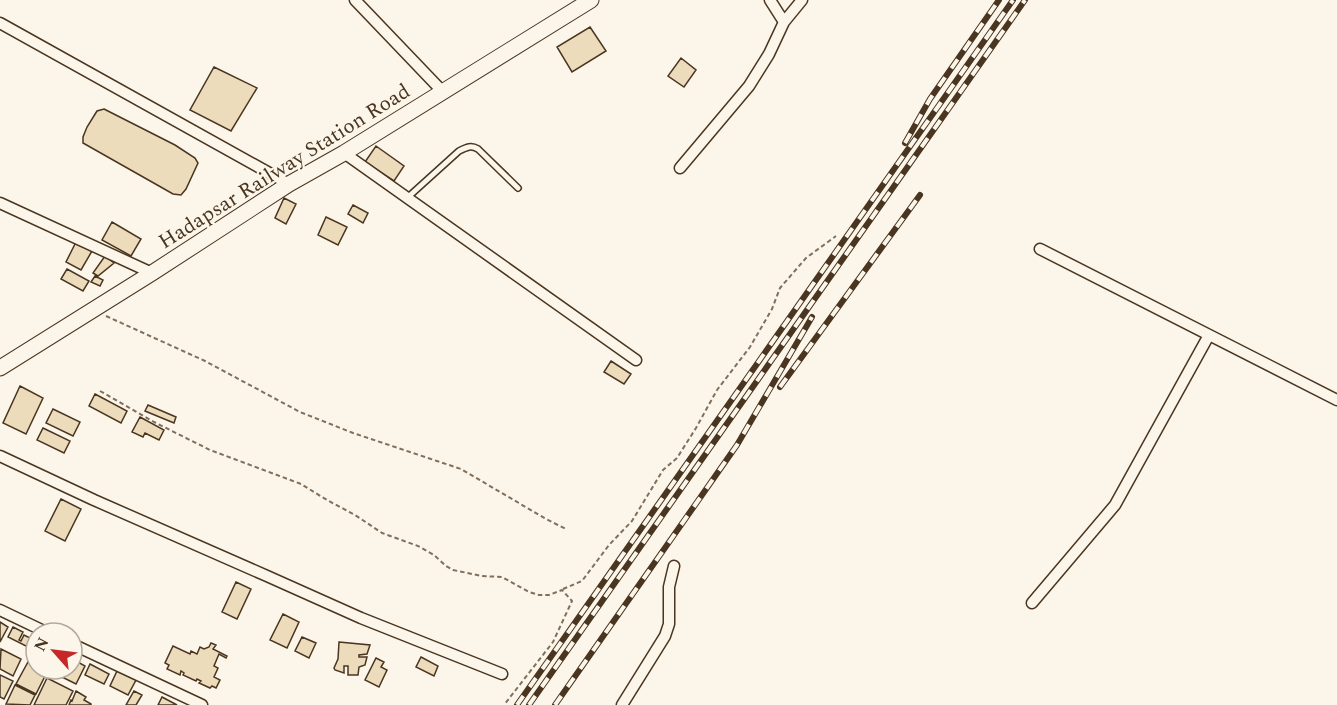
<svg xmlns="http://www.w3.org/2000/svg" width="1337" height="705" viewBox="0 0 1337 705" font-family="Spectral,serif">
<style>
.building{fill:#ecdcbc;stroke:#4a3520;stroke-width:1.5}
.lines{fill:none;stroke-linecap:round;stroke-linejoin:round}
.lane-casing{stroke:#4a3520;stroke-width:8}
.street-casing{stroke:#4a3520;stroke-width:13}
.secondary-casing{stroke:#4a3520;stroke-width:17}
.path{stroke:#7f6f5c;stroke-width:2;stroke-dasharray:4.5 3;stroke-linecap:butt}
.lane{stroke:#fbf6e9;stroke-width:5}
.street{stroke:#fbf6e9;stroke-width:10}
.secondary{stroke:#fbf6e9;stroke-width:15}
.rail-casing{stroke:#4a3520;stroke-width:6}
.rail{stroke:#fbf6e9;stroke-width:4;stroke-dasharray:11;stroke-linecap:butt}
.labels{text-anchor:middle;stroke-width:4.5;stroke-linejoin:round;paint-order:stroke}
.street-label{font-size:21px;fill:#4a3520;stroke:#fbf6e9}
</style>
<rect width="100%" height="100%" fill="#fbf6e9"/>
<!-- building -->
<path class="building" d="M 590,27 L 606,51 L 572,72 L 557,47 Z
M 681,58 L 696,70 L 684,87 L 668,76 Z
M 214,67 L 257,88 L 231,131 L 190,110 Z
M 104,109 L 175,145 L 195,158 L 198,163 L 186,189 L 181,195 L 173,194 L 159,186 L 83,143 L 83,137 L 87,127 L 97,111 Z
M 376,146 L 404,166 L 394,181 L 365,162 Z
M 284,198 L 296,204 L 286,224 L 275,218 Z
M 353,205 L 368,213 L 363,223 L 348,214 Z
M 326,217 L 347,227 L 338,245 L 318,235 Z
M 112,222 L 141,239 L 131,256 L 102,240 Z
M 76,242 L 92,251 L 81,270 L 66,262 Z
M 105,256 L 114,263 L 98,276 L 93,273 Z
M 67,269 L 89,281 L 83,291 L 61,279 Z
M 95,276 L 103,280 L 100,286 L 91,282 Z
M 611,361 L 631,374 L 624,384 L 604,372 Z
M 20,386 L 43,398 L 26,434 L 3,423 Z
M 95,394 L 127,411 L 121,423 L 89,406 Z
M 148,405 L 176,417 L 174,423 L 145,411 Z
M 53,409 L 80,422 L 73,436 L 46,423 Z
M 140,417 L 164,430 L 159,440 L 145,433 L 143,437 L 132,432 Z
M 43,428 L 70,441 L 64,453 L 37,440 Z
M 61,499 L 81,509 L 65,541 L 45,531 Z
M 236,582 L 251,589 L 237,619 L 222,612 Z
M 283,614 L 299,622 L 287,648 L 270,640 Z
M 0,622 L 8,627 L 0,642 Z
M 13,627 L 23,632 L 19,640 L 21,641 L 24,635 L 34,640 L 30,648 L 8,637 Z
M 302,637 L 316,643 L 309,658 L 295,651 Z
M 339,642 L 370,645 L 367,654 L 359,655 L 359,657 L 367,657 L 365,665 L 359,667 L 358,675 L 348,675 L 348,666 L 344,666 L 344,673 L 335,670 L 334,668 L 338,659 Z
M 211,643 L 216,645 L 213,649 L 227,656 L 226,658 L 219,654 L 214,666 L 218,668 L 214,677 L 220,680 L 216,688 L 212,686 L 210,688 L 199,683 L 201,681 L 197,679 L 196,681 L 183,675 L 184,673 L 181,671 L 180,675 L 167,669 L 169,665 L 165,663 L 173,646 L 190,654 L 191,651 L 197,654 L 200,647 L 204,649 L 209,647 Z
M 1,649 L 21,659 L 13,676 L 0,669 Z
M 72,655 L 78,658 L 76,661 L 85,666 L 76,684 L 46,669 L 72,669 Z
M 421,657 L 438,666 L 434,676 L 416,667 Z
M 376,658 L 384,662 L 381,667 L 387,670 L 379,687 L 365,680 Z
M 28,662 L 36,666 L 36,669 L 42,669 L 47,672 L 36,694 L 16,684 Z
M 90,664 L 109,674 L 104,684 L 85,675 Z
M 117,671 L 136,680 L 128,695 L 110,686 Z
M 0,675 L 13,681 L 4,699 L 0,697 Z
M 47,678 L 73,691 L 66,705 L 34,705 Z
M 15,685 L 35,695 L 30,705 L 6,704 Z
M 76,691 L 86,697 L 84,700 L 91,704 L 91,705 L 69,705 L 71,700 L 72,701 Z
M 134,691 L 142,695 L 136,705 L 126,705 Z
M 162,697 L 177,705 L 158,705 Z"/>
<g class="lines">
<!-- lane casing -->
<g class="lane-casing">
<path id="lane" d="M 407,198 L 459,151 C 467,147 471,145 478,149 L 518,188"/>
</g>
<!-- street casing -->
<g class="street-casing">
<path id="street" d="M 355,0 L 443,92
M 770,0 L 784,22
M 0,23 L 289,184
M 344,153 L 636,360
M 680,168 L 749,86 L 769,54 L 784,22 L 802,0
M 0,203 L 152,273
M 1040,249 L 1337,400
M 0,456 L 94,500 L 267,576 L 361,618 L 502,674
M 1032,603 L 1115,505 L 1209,335
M 0,610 L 48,633
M 72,644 L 202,705
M 622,705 L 665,636 L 669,624 L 669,587 L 674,566"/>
</g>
<!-- secondary casing -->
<g class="secondary-casing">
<path id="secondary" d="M 0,368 L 152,273 L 289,184 L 344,153 L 591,0"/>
</g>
<!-- path -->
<path class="path" d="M 106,316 L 205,361 L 300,412 L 353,433 L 461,469 L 546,519 L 566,529
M 100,391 L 154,422 L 210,450 L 301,484 L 327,500 L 355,515 L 382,533 L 418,546 L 434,555 L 446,566 L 453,570 L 482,576 L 502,577 L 529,592 L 539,595 L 549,595 L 562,590 L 572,601 L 553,642 L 504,705
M 563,589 L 582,581 L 609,545 L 632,521 L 663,470 L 677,458 L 696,428 L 717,390 L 750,347 L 772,309 L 780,288 L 806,258 L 836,236"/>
<!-- lane -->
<use href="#lane" class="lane"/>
<!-- street -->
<use href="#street" class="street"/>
<!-- secondary -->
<use href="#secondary" class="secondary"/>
<!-- rail casing -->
<g class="rail-casing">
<path id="rail" d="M 905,143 L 930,99 L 999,0
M 780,387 L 920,195
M 517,705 L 1013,0
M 529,705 L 1025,0
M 555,705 L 737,445 L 812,317"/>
</g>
<!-- rail -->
<use href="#rail" class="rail"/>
</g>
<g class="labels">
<!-- street labels -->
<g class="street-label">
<text transform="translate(284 166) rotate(-32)" y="7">Hadapsar Railway Station Road</text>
</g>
</g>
<!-- north arrow -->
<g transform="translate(54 651) rotate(298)"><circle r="28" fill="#fbf6e9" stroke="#b4a999" stroke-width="1.5"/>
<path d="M0-4.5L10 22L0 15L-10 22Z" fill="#c62828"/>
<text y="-9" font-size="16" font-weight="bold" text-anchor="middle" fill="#4a3520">N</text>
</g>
</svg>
